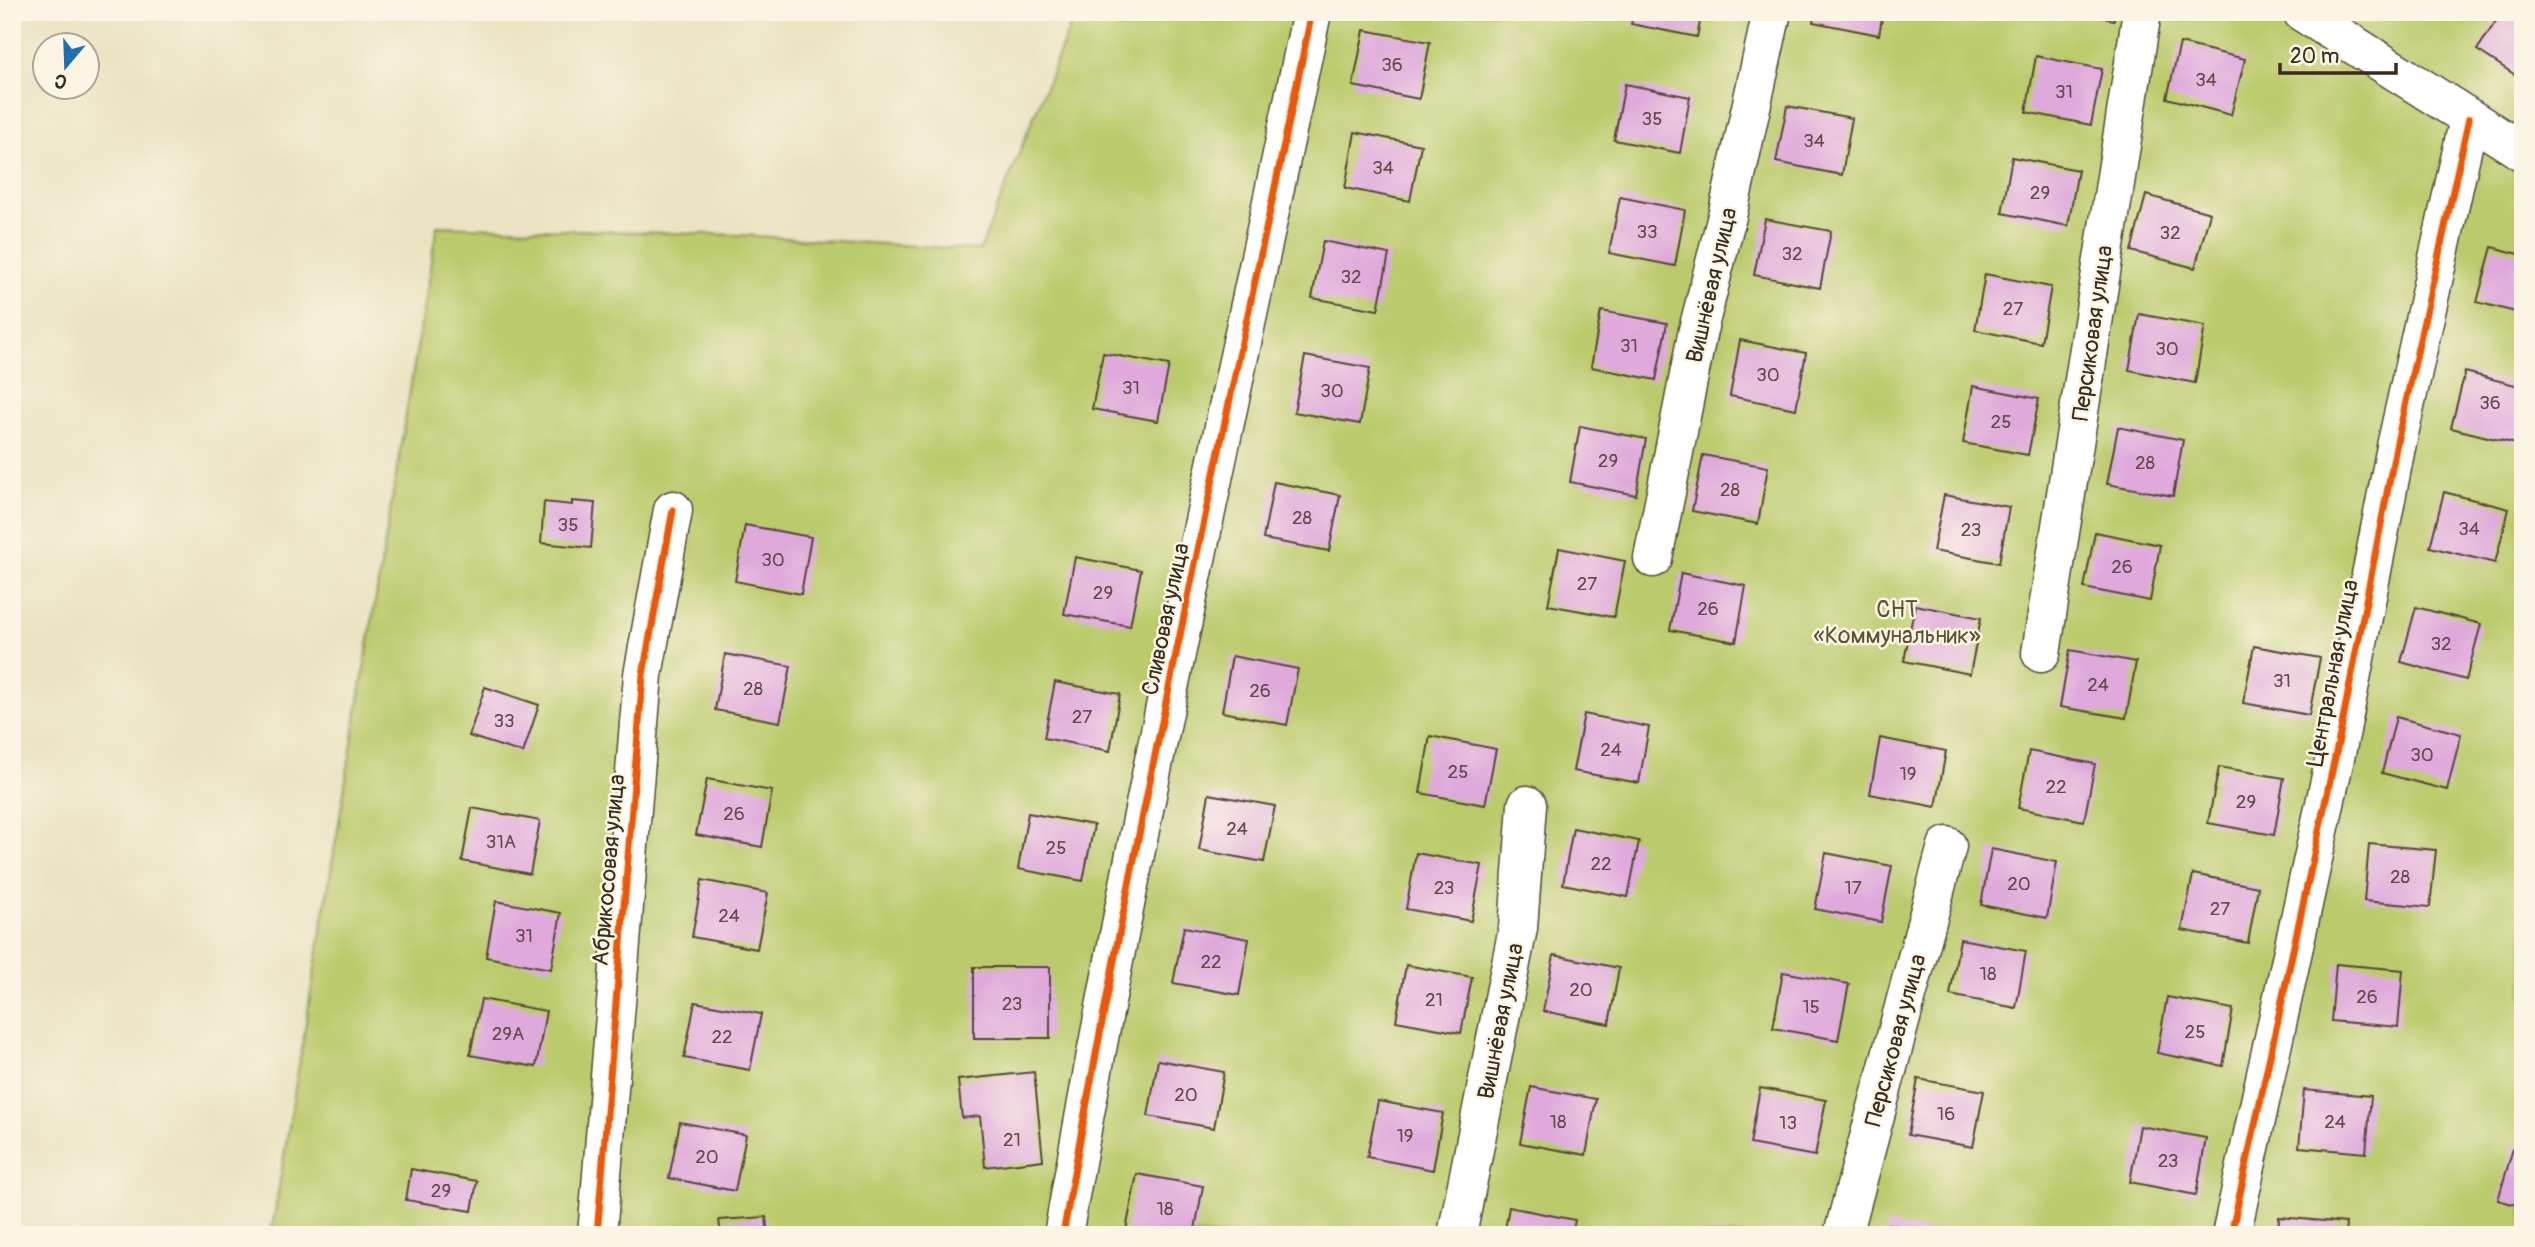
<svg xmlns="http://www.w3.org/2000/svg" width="2535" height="1247" viewBox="0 0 2535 1247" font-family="Pangolin,sans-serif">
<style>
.green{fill:#bbca6c;stroke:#7b7a45;stroke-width:2}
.building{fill:#dfa9db}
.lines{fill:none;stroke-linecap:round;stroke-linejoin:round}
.street-casing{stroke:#554636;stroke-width:41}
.street{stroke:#fff;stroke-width:38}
.cycleway-casing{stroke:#fcf5e5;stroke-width:11}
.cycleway{stroke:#e8590c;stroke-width:7}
.labels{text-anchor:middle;stroke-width:5;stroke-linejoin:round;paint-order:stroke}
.number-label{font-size:19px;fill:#644a4d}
.street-label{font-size:23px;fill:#3b2a1e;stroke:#fcf5e5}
.park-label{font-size:23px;fill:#5b5232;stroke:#fcf5e5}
</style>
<rect width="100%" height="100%" fill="#fcf5e5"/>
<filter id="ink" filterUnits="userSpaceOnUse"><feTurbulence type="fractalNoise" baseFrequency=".0143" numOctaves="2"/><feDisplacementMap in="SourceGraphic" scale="14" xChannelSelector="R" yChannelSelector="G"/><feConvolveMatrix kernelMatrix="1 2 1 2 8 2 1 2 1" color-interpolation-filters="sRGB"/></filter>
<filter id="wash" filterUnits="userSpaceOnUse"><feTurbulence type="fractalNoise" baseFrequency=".00686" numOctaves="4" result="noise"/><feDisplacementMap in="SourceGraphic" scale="28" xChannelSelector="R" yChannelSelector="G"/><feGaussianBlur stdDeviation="1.57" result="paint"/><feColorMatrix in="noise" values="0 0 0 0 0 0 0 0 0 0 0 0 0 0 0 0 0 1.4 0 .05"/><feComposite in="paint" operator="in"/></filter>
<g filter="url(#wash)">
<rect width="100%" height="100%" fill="#ebe3c1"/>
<!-- green -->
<path class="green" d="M 1076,12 L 2523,12 L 2523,1235 L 271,1235 L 437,226 L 739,235 L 980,250 Z"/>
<g id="blocks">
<!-- building -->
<path class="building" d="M 1634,12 L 1702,12 L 1697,37 L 1631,24 Z
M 1815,12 L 1883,12 L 1879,35 L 1813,22 Z
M 2079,12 L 2115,12 L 2114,20 Z
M 2502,12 L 2523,12 L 2523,80 L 2477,50 Z
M 1364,30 L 1430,42 L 1419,99 L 1353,86 Z
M 2180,43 L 2245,59 L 2231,115 L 2167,98 Z
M 2036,56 L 2102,69 L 2091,125 L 2026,112 Z
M 1625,84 L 1690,97 L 1680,153 L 1614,140 Z
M 1787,106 L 1852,118 L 1842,175 L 1776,162 Z
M 1355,132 L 1421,145 L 1410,201 L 1345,188 Z
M 2012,157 L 2078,170 L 2068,226 L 2002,213 Z
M 2146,195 L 2210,213 L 2195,268 L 2131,251 Z
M 1620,197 L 1685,210 L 1675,266 L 1609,253 Z
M 1765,219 L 1831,231 L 1820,288 L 1754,275 Z
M 1323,241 L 1389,254 L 1378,310 L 1312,298 Z
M 2492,247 L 2523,255 L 2523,314 L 2477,302 Z
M 1985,274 L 2051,287 L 2041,343 L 1975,330 Z
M 1601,311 L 1667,323 L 1656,380 L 1591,367 Z
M 2139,314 L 2205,326 L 2195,383 L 2129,370 Z
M 1740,340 L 1806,353 L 1796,409 L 1730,396 Z
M 1103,353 L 1169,365 L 1158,421 L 1092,409 Z
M 1305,356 L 1370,368 L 1360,424 L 1294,412 Z
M 2465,372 L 2523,387 L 2523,418 L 2516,444 L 2451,428 Z
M 1973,386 L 2039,399 L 2028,455 L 1963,443 Z
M 1580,426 L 1646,439 L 1636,495 L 1570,482 Z
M 2118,427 L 2183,440 L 2173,496 L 2107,484 Z
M 1703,455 L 1768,467 L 1758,524 L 1692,511 Z
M 1274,482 L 1340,495 L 1329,551 L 1263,539 Z
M 2444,492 L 2509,509 L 2495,563 L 2430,547 Z
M 1944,495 L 2009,507 L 1999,563 L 1933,551 Z
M 572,501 L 595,503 L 591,548 L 541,543 L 544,502 L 572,505 Z
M 745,525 L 811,537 L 801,594 L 735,581 Z
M 2095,532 L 2160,545 L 2150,601 L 2084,588 Z
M 1559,548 L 1625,561 L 1614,617 L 1548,605 Z
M 1075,557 L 1141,570 L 1130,626 L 1064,614 Z
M 1681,573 L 1746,586 L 1736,642 L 1670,630 Z
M 1915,605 L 1981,618 L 1970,674 L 1904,661 Z
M 2416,607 L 2481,624 L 2466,680 L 2401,662 Z
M 2254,646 L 2320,658 L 2309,715 L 2243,703 Z
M 2070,650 L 2136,662 L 2126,718 L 2060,707 Z
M 725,654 L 791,666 L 780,722 L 715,710 Z
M 1232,656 L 1298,669 L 1287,725 L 1222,712 Z
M 1055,682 L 1120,694 L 1110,751 L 1044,738 Z
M 485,687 L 539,705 L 523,753 L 469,736 Z
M 1584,714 L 1649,727 L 1639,783 L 1573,771 Z
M 2396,717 L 2461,734 L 2447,790 L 2382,773 Z
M 1430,736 L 1496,749 L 1485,805 L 1420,793 Z
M 1880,738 L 1946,751 L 1936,807 L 1870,794 Z
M 2029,751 L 2095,764 L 2084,821 L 2018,808 Z
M 2219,767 L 2284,778 L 2274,835 L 2208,823 Z
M 707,779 L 772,791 L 762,847 L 696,835 Z
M 1209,794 L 1275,806 L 1264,862 L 1199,850 Z
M 472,808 L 540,821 L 530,874 L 462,861 Z
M 1028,813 L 1094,825 L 1083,881 L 1018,869 Z
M 1573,828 L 1639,841 L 1628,897 L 1563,884 Z
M 2369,844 L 2436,850 L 2430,907 L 2364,901 Z
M 1991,849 L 2057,862 L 2047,918 L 1981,905 Z
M 1416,853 L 1482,865 L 1471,921 L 1406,909 Z
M 1826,853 L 1892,866 L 1881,922 L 1815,909 Z
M 2193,874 L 2258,887 L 2248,943 L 2182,930 Z
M 702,880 L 768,893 L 757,949 L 692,937 Z
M 496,901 L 561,913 L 551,969 L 486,957 Z
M 1184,927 L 1249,939 L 1239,995 L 1173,983 Z
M 1960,939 L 2026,951 L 2016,1008 L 1950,995 Z
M 1554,955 L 1619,968 L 1609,1024 L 1543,1011 Z
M 2336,964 L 2403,970 L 2398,1027 L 2331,1021 Z
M 1406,965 L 1472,977 L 1461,1033 L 1396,1021 Z
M 974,967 L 1050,967 L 1050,1038 L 974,1038 Z
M 1783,972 L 1849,984 L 1838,1040 L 1773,1028 Z
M 2167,997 L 2233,1009 L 2223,1066 L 2157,1053 Z
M 481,999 L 546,1011 L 536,1067 L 470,1055 Z
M 695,1002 L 761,1014 L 750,1070 L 684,1058 Z
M 1158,1060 L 1224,1072 L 1214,1128 L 1148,1116 Z
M 1034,1072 L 1043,1160 L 985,1167 L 980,1116 L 962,1118 L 958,1080 Z
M 1918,1079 L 1984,1091 L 1973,1147 L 1908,1135 Z
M 1531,1087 L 1596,1099 L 1586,1155 L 1520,1143 Z
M 1760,1088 L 1826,1100 L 1815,1156 L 1750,1144 Z
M 2304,1090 L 2371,1096 L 2366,1153 L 2299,1147 Z
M 1378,1101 L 1443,1113 L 1433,1170 L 1367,1157 Z
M 680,1122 L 746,1135 L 735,1191 L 669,1178 Z
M 2140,1126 L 2206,1138 L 2196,1195 L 2130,1182 Z
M 2514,1145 L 2523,1148 L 2523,1207 L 2498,1200 Z
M 411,1169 L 477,1181 L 472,1211 L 406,1200 Z
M 1137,1174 L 1203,1186 L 1194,1235 L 1149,1235 L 1126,1230 Z
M 1509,1207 L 1575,1220 L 1572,1235 L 1504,1235 Z
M 766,1217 L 768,1235 L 721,1235 L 719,1220 Z
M 2279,1217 L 2346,1223 L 2345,1235 L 2278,1235 Z
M 1888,1224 L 1936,1233 L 1936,1235 L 1886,1235 Z"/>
</g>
</g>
<g filter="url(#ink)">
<use href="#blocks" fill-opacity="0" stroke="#554636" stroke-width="2"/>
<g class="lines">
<!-- street casing -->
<g class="street-casing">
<path id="street" d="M 2302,12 L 2523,152
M 1653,558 L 1698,330 L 1728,212 L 1772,12
M 2041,653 L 2142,12
M 597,1235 L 643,675 L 673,510
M 1063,1235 C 1135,825 1227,419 1312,12
M 1457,1235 L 1518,928 L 1527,805
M 1843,1235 L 1947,846
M 2231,1235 L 2341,730 L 2396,447 L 2469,119"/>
</g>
<!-- street -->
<use href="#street" class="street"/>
<!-- cycleway casing -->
<g class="cycleway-casing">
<path id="cycleway" d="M 597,1235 L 643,675 L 673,510
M 1063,1235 C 1135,825 1227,419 1312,12
M 2231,1235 L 2341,730 L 2396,447 L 2469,119"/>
</g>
<!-- cycleway -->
<use href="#cycleway" class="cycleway"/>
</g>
</g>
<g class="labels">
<!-- number labels -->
<g class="number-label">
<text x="1392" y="71">36</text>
<text x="2206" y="86">34</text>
<text x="2064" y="98">31</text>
<text x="1652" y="125">35</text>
<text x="1814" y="147">34</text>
<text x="1383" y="174">34</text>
<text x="2040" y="199">29</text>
<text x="1647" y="238">33</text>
<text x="2170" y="239">32</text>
<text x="1792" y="260">32</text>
<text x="1351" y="283">32</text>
<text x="2013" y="315">27</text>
<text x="1629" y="352">31</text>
<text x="2167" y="355">30</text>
<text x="1768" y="381">30</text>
<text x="1131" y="394">31</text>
<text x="1332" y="397">30</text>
<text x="2490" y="409">36</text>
<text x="2001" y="428">25</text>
<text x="1608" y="467">29</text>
<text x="2145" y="469">28</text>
<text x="1730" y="496">28</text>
<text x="1302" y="524">28</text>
<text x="568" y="531">35</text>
<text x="2469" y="535">34</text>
<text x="1971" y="536">23</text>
<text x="773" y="566">30</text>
<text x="2122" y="573">26</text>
<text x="1587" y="590">27</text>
<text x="1103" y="599">29</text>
<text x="1708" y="615">26</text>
<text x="2441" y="650">32</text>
<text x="2282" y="687">31</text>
<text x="2098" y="691">24</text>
<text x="753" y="695">28</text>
<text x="1260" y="697">26</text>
<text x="1082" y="723">27</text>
<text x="504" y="727">33</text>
<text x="1611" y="756">24</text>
<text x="2422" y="761">30</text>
<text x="1458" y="778">25</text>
<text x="1908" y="780">19</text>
<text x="2056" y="793">22</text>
<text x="2246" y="808">29</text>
<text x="734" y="820">26</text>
<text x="1237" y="835">24</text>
<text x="501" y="848">31А</text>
<text x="1056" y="854">25</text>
<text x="1601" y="870">22</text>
<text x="2400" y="883">28</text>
<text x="2019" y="890">20</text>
<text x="1444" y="894">23</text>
<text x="1853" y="894">17</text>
<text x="2220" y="915">27</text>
<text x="729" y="922">24</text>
<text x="524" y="942">31</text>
<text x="1211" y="968">22</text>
<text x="1988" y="980">18</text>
<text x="1581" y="996">20</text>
<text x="2367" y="1003">26</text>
<text x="1434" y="1006">21</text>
<text x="1012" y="1010">23</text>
<text x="1811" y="1013">15</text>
<text x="2195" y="1038">25</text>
<text x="508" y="1040">29А</text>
<text x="722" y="1043">22</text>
<text x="1186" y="1101">20</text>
<text x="1946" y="1120">16</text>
<text x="1558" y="1128">18</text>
<text x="2335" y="1128">24</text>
<text x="1788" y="1129">13</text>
<text x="1405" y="1142">19</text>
<text x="1012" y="1146">21</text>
<text x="707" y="1163">20</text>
<text x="2168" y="1167">23</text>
<text x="441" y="1197">29</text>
<text x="1165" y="1215">18</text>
</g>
<!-- street labels -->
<g class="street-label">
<text transform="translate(1711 285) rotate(-77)" y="8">Вишнёвая улица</text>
<text transform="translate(2092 333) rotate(-82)" y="8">Персиковая улица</text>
<text transform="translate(1165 619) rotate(-78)" y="8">Сливовая улица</text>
<text transform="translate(2332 673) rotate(-79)" y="8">Центральная улица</text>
<text transform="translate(608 870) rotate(-85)" y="8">Абрикосовая улица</text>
<text transform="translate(1500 1021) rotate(-79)" y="8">Вишнёвая улица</text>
<text transform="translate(1895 1040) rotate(-75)" y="8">Персиковая улица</text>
</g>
<!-- park labels -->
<g class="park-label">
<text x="1897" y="617">СНТ<tspan x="1897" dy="26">«Коммунальник»</tspan></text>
</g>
</g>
<!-- margin -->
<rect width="2535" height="1247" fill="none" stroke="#fcf5e5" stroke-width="42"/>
<!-- north arrow -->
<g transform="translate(66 66) rotate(199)"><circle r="33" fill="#fcf5e5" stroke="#afa495" stroke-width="2"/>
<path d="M0-5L12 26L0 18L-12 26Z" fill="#1f6fb2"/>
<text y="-10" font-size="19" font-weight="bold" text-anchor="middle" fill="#3b2a1e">С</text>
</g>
<!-- scale -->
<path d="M2280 63v10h116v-10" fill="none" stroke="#3b2a1e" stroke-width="3.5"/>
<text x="2290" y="63" font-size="21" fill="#3b2a1e" stroke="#fcf5e5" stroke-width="5" paint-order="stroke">20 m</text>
</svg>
